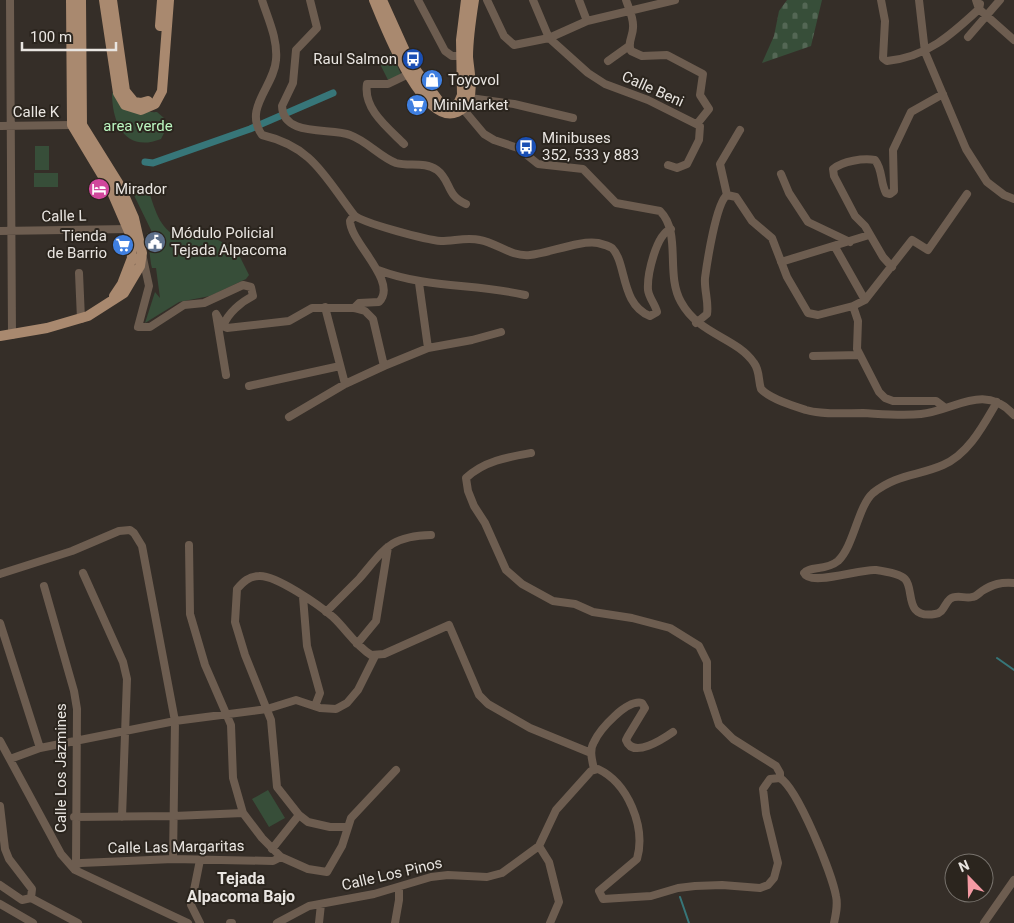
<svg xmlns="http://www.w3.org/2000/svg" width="1014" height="923" viewBox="0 0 1014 923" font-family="Roboto,sans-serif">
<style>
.cemetery{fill:url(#cemetery-stones)}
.park{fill:#374e39}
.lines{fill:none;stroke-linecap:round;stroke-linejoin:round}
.stream{stroke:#377679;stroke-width:2}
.canal{stroke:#377679;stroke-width:7}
.minor{stroke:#6d5d50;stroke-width:8}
.major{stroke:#a9896f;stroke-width:10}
.labels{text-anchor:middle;stroke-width:4;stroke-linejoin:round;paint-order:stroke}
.poi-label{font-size:15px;fill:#e9e5e1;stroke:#2b251e;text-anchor:start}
.street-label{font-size:15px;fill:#e9e5e1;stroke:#2b251e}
.park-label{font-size:15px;fill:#bbf6c0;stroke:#2b251e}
.neighbourhood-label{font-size:16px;font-weight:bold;fill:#e9e5e1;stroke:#2b251e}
</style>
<defs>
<pattern id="cemetery-stones" width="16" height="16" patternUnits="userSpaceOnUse" patternTransform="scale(1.25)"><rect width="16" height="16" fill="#374e39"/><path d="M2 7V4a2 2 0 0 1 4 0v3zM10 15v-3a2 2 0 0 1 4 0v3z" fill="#546755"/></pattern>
</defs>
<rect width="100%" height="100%" fill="#352e28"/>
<!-- cemetery -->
<path class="cemetery" d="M 787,0 L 822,0 L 811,46 L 762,63 L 774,36 L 779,11 Z"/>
<!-- park -->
<path class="park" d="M 391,53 L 401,74 L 388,80 L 378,60 Z
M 112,93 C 129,95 138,114 157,112 L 164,118 L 166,129 L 161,139 C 126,153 112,124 112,93 Z
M 35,146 L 49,146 L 49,170 L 35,170 Z
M 34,173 L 58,173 L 58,187 L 34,187 Z
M 128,183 L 149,192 C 155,209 161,235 183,237 C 189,237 195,233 202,232 L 236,249 L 249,275 L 246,279 L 210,296 L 179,302 L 145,323 L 155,292 L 160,298 L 156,268 L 152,268 L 151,264 L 147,233 L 152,234 L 151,230 Z
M 268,790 L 285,818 L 269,827 L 252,799 Z"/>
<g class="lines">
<!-- stream -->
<path class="stream" d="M 997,658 L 1014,670
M 680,897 L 689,923"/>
<!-- canal -->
<path class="canal" d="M 145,162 L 153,163 L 250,129 L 333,93"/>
<!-- minor -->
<path class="minor" d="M 10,0 L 12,335
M 262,0 C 268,19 278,39 276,60 C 274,87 243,108 262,135 C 313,147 324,176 354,215 L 350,221 C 350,242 399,282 379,302 L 359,303 L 354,308
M 310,0 L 317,28 L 296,50 L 293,83 L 282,106 C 283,138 332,127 350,135 C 367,141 380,157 396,163 C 409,167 424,161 437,170 C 451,180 446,196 466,204
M 418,0 L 445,51 L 452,56 L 461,56
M 487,0 L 504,36 L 514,45 L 549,38 L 587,21 L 675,0
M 533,0 L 549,38 L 588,73 L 605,84 L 648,100 L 700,126 L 699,140 L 687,164 L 677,168 L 668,165
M 579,0 L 587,21
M 626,0 C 629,9 634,18 633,28 C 633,36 627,43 631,51 L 642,56 L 667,55 L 703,74 L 700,95 L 709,109 L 697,124
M 881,0 L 885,21 L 883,58 L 887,61 C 927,57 951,35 979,9 L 976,0
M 919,0 L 925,52 L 966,149 L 987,182 L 1004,195 L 1014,199
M 980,4 L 979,9 L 1014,40
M 968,37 L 1000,0
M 608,61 L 629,46
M 470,98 L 514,104 L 573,118
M 463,109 L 484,134 L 494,140 L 518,148 L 538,164 L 583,169 L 616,203 L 660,211 C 682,233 665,274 681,302 C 699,335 736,337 754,363 C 760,371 758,380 761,389 C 770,399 793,406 806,410 C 824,415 845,413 863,413 C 882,414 902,416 921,414 C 954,411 984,382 1014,415
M 0,126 L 72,125
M 404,144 C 388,128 363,109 367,84 L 388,84 L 413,72
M 781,174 L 789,193 L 808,222 L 850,242
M 727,195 L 720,164 L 740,130
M 354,215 C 362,223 427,240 441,241 C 454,241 467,237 480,240 C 497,243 511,257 530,255 C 550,253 579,240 598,243 C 602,244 609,246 612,248 C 627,263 620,304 650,316 L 657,312 C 655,304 649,298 648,290 C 647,275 656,234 671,229
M 0,231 L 129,229
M 835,247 L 865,300
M 143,258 L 149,286 L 138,327 L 150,327 L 184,305 L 204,303 L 243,285 L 251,287 L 253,296 C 241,302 228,313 223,326 L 227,328 L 289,321 L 312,308 L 354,308 L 365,311 L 373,319 L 384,366
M 781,262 L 869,235
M 892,267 L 883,257 L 865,226 L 855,216 L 834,176 L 833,169 C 843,161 863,158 875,160 C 883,170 880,182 886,193 L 890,194 L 894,191 L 893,150 L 911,112 L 943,94
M 378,270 C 429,289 474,283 525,295
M 79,273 L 81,319
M 419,283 L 428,348
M 853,306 L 858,321 L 857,349 L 879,392 L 885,398 L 893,401 L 936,401 L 944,407
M 325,307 L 345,384
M 696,323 L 707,314 C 709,302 704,290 705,278 C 707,263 716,203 727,195 L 736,197 L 752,221 L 772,238 L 787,277 L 808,313 L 818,315 L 853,306 L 865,300 L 912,240 L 928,250 L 967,194
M 223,326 L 216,314 L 226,375
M 813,356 L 860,355
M 249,386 L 340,366
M 997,402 C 984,424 969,454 943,465 C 918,476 897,474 873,493 C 858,506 854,546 838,561 C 826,571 809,566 804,573 C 810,587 862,568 876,570 C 883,571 900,574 905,579 C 915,589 903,619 935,614 C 944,613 944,604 950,599 C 956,594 966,599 972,597 C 976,597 979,593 982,591 C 993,584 1001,582 1014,583
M 289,417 L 345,384 L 384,366 L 428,348 L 472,340 L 501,332
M 531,453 C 508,457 484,461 466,478 L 468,491 L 474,506 L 485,523 L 506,570 L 522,584 L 553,601 L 575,604 L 593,612 L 632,618 L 670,628 L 699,646 L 707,662 L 707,689 L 719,725 L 733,739 L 776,766 L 780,773 L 780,778
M 189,545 L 190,614 L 205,665 L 231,725 L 233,778 L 243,813 L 262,838 L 281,857 L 308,869 L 327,872 L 342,846 L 351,818 L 396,770
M 83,573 L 123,662 L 127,679 L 122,817
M 0,574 L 72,551 L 119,531 L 130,530 L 134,533 L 142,546 L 175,721 L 173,859
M 44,586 L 74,691 L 77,709 L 76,864
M 303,597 L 307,646 L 320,693 L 315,706
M 326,612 C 337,601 348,590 359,579 C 384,550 389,536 431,535
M 0,623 L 40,748
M 357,644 L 376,621 L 388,547
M 0,741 L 61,854 L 75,870 L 188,923
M 10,759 L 40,748 L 175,721 L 267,709 L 296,700 L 320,708 L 336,709 L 347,703 L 358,690 L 375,656
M 594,769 C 592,760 589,750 594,742 C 600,729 627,699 642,703 L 645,708 L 628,736 L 626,740 C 633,759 663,739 673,732
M 0,806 L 5,849 L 9,859 L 32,889 L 31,898
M 74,817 L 174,816 L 243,813
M 348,827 L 330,827 L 308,822 L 299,815 L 277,787 L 271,720 L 245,655 L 235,622 L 237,589 C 243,582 249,576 259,576 C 276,575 319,605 333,617 C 346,629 355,645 371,655 L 384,654 L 449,625 L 479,695 L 488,704 L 530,728 L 591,753
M 539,846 L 549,862 L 559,902 L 550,923
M 272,849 L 299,815
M 72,866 L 81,863 L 173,859 L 273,861 L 281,857
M 0,885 L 22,900 L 31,898
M 31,898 L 78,923
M 0,904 L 33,923
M 200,923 L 191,905 L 200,860
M 230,923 L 232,923
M 277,923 L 309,906 L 374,894 L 431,877 L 448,875 L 487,877 L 502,873 L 539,846 L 556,810 L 591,771 L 598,769 C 628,783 646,827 637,859 L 599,891 L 603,899 L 651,896 L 678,888 L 695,886 L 722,885 L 760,888 L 768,885 L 774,878 L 778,863 L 766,814 L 763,789 L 770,779 L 780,778 C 798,789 832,874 836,896 C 838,905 836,914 834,923
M 319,923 L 321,904
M 395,923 L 399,900 L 399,887
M 984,923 L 1014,880"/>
<!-- major -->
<path class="major" d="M 71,0 L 72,125 L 111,190 L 130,234 L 132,258 L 122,284 L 114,296
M 104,0 L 118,93 L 125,105 L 141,110 L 155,104 L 162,91 L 169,0
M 112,0 L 125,91 L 134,102 L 141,103 L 148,101
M 374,0 C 384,24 423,127 457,112 C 462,110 468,105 469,99 C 473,86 469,70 468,57 C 468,38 471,19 474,0
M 382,0 L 410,62 L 441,104 L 450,107 L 458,104 L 462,95 L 461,40 L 466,0
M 160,26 L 162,0
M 0,336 L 47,328 L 88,316 L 124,293 L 140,266 L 142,253 L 134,218 L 120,186 L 82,125 L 81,0"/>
</g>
<!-- icons -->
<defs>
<g id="bus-disc" transform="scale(1.125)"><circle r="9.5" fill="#1a4fb4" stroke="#2b251e"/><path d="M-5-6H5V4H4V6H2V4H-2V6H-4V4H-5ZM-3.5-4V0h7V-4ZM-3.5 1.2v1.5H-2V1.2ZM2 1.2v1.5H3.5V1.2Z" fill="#fff"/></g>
<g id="shop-disc" transform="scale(1.125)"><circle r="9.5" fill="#3f7fe0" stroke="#2b251e"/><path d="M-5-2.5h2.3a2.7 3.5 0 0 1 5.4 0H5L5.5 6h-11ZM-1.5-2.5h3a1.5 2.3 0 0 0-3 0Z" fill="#fff"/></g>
<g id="supermarket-disc" transform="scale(1.125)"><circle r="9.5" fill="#3f7fe0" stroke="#2b251e"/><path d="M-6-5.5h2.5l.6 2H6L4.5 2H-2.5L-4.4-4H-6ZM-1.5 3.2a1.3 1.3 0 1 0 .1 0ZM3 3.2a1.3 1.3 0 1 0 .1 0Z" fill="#fff"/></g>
<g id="hotel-disc" transform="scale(1.125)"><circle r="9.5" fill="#d1479c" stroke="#2b251e"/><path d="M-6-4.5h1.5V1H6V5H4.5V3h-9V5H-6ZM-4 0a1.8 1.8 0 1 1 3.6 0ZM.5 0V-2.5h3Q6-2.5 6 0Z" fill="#fff"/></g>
<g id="civic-disc" transform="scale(1.125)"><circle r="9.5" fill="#5c6f8a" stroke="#2b251e"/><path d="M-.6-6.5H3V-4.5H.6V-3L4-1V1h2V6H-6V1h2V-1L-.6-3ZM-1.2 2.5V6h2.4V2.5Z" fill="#fff"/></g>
</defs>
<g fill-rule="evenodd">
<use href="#bus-disc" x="413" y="59"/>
<use href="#shop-disc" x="432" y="80"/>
<use href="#supermarket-disc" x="417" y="105"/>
<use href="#bus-disc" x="526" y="147"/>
<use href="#hotel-disc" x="99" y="189"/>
<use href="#civic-disc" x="155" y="242"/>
<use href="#supermarket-disc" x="123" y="245"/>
</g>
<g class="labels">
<!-- poi labels -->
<g class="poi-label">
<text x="397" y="64" text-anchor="end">Raul Salmon</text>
<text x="448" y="85">Toyovol</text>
<text x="433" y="110">MiniMarket</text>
<text x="542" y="143">Minibuses<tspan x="542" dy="17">352, 533 y 883</tspan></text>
<text x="115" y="194">Mirador</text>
<text x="171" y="238">Módulo Policial<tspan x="171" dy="17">Tejada Alpacoma</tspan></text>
<text x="107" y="241" text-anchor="end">Tienda<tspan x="107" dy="17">de Barrio</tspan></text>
</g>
<!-- street labels -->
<g class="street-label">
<text transform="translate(653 89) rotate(24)" y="5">Calle Beni</text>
<text x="36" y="117">Calle K</text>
<text transform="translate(64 216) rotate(-1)" y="5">Calle L</text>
<text transform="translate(61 768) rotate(-90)" y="5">Calle Los Jazmines</text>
<text transform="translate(176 847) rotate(-1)" y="5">Calle Las Margaritas</text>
<text transform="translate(392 874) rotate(-13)" y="5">Calle Los Pinos</text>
</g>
<!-- park labels -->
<g class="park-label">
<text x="138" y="131">area verde</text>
</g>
<!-- neighbourhood labels -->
<g class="neighbourhood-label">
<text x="241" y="884">Tejada<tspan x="241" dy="18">Alpacoma Bajo</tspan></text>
</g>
</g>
<!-- north arrow -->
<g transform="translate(969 878) rotate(337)"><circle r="24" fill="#2b251e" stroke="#77726c"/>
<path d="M0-4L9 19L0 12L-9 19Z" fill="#f49aa3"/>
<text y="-8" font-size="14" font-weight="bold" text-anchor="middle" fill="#e9e5e1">N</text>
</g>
<!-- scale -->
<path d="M22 42v8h94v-8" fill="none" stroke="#e9e5e1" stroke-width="2.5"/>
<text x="30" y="42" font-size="15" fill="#e9e5e1" stroke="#2b251e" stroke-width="4" paint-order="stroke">100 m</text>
</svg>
